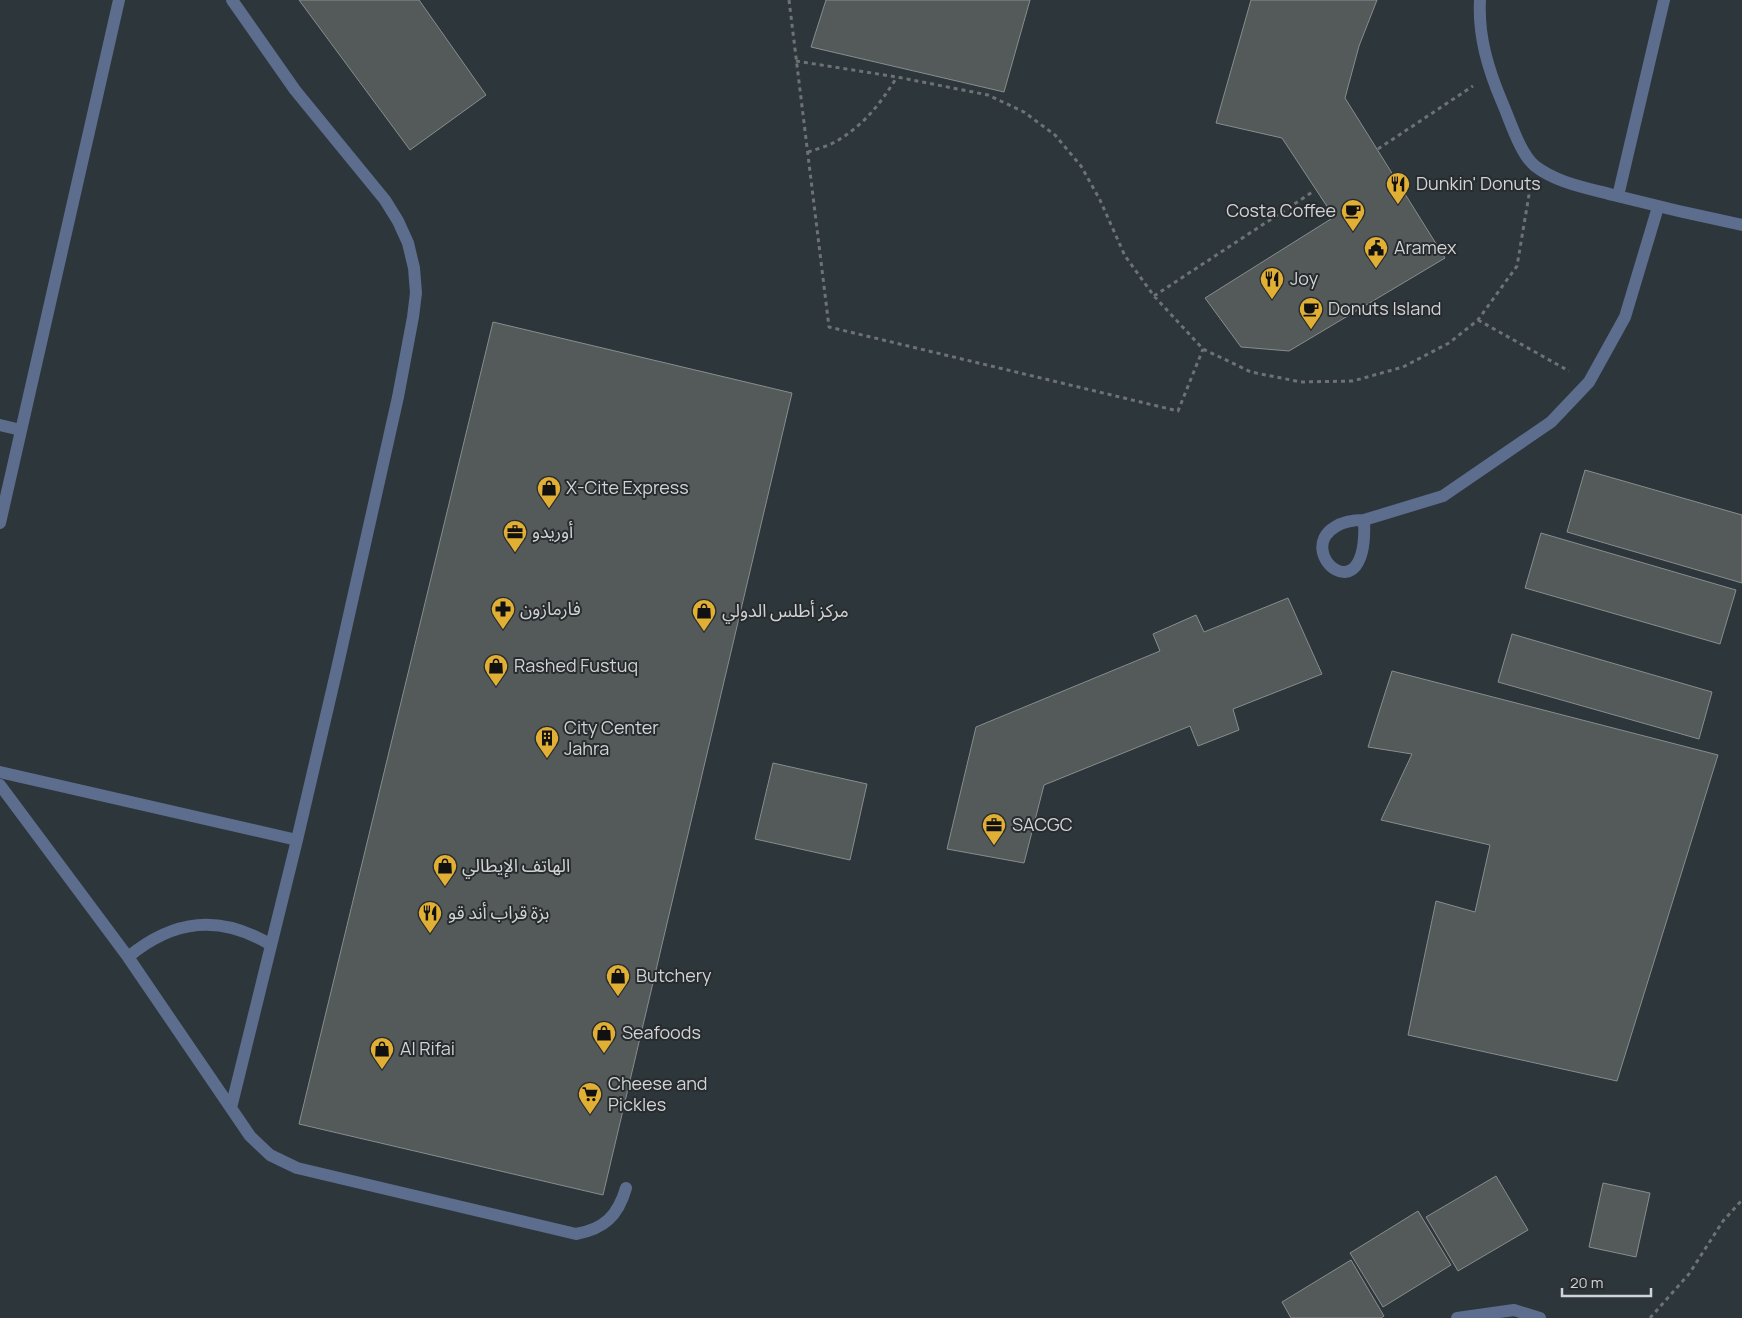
<svg xmlns="http://www.w3.org/2000/svg" width="1742" height="1318" viewBox="0 0 1742 1318" font-family="Manrope,'Noto Sans Arabic',sans-serif">
<style>
.built{fill:#2d363b}
.building{fill:#545959;stroke:#888d8e}
.lines{fill:none;stroke-linecap:round;stroke-linejoin:round}
.path{stroke:#6f7274;stroke-width:3;stroke-dasharray:4 4;stroke-linecap:butt}
.minor{stroke:#5c6d8e;stroke-width:12}
.labels{text-anchor:middle;stroke-width:4;stroke-linejoin:round;paint-order:stroke}
.poi-label{font-size:18px;fill:#d1d3d5;stroke:#282c2e;text-anchor:start}
</style>
<rect width="100%" height="100%" fill="#282c2e"/>
<!-- built -->
<path class="built" d="M 0,0 L 1742,0 L 1742,1318 L 0,1318 Z"/>
<!-- building -->
<path class="building" d="M 299,0 L 419,0 L 486,95 L 410,150 Z
M 826,0 L 1030,0 L 1004,92 L 811,47 Z
M 1251,0 L 1377,0 L 1359,46 L 1345,98 L 1445,258 L 1289,351 L 1241,347 L 1205,298 L 1334,217 L 1282,138 L 1216,123 Z
M 493,322 L 792,393 L 603,1195 L 299,1124 Z
M 1585,470 L 1742,515 L 1742,583 L 1567,532 Z
M 1541,533 L 1736,590 L 1720,644 L 1525,588 Z
M 1288,598 L 1322,674 L 1233,709 L 1239,730 L 1198,746 L 1190,726 L 1044,785 L 1024,863 L 947,849 L 976,727 L 1160,651 L 1153,634 L 1196,615 L 1204,632 Z
M 1512,634 L 1712,692 L 1699,739 L 1498,682 Z
M 1392,671 L 1718,755 L 1617,1081 L 1408,1035 L 1436,901 L 1475,912 L 1490,845 L 1381,820 L 1412,754 L 1368,747 Z
M 773,763 L 867,784 L 850,860 L 755,839 Z
M 1496,1176 L 1528,1230 L 1458,1271 L 1426,1217 Z
M 1603,1183 L 1650,1193 L 1636,1257 L 1589,1247 Z
M 1418,1211 L 1451,1265 L 1383,1307 L 1350,1253 Z
M 1351,1260 L 1384,1316 L 1381,1318 L 1291,1318 L 1282,1302 Z"/>
<g class="lines">
<!-- path -->
<path class="path" d="M 789,0 L 829,327 L 1178,411 L 1203,349
M 796,61 L 897,77 L 988,95 L 1024,112 L 1055,135 L 1081,166 L 1100,200 L 1125,256 L 1154,296 L 1203,349 L 1251,372 L 1301,382 L 1353,381 L 1403,367 L 1449,343 L 1478,320 L 1517,266 L 1530,189
M 1378,149 L 1473,86
M 808,152 C 817,149 828,146 837,141 C 865,124 880,104 897,77
M 1154,296 L 1314,191
M 1478,320 L 1569,371
M 1650,1318 L 1689,1274 L 1723,1221 L 1742,1200"/>
<!-- minor -->
<path class="minor" d="M 1480,0 C 1478,36 1488,69 1502,102 C 1510,120 1520,154 1535,166 C 1557,183 1587,188 1613,195 C 1656,206 1699,216 1742,225
M 1618,196 L 1664,0
M 0,425 L 21,430
M 1364,520 C 1369,618 1293,552 1335,527 C 1344,521 1353,520 1364,520 L 1443,496 L 1551,422 L 1589,382 L 1625,317 L 1658,207
M 0,523 L 119,0
M 0,772 L 297,840
M 0,785 L 128,957 L 250,1136 L 270,1155 L 297,1168 L 576,1234 C 604,1229 618,1216 626,1188
M 128,957 C 174,919 220,914 271,945
M 231,1108 L 297,840 L 336,673 L 398,397 L 413,317 L 416,293 L 414,268 L 408,243 L 398,221 L 385,200 L 295,90 L 232,0
M 1457,1318 L 1514,1310 L 1540,1318"/>
</g>
<!-- icons -->
<defs>
<g id="restaurant-pin" transform="scale(1.25)"><path d="M0 17L-7.5 6A9.5 9.5 0 1 1 7.5 6Z" fill="#e1af34" stroke="#282c2e"/><path d="M-5-6h1v4h1v-4h1v4h1v-4h1v5L-1.5 .5V6h-2V.5L-5-1ZM5-6V6H3V1.5H1.5Q1.5-4 5-6Z" fill="#111"/></g>
<g id="cafe-pin" transform="scale(1.25)"><path d="M0 17L-7.5 6A9.5 9.5 0 1 1 7.5 6Z" fill="#e1af34" stroke="#282c2e"/><path d="M-5.5-4.5H6V0H3Q3 3.5 0 3.5H-2.5Q-5.5 3.5-5.5 0ZM3-3.2v2h1.7v-2ZM-6 4.5H4V6H-6Z" fill="#111"/></g>
<g id="civic-pin" transform="scale(1.25)"><path d="M0 17L-7.5 6A9.5 9.5 0 1 1 7.5 6Z" fill="#e1af34" stroke="#282c2e"/><path d="M-.6-6.5H3V-4.5H.6V-3L4-1V1h2V6H-6V1h2V-1L-.6-3ZM-1.2 2.5V6h2.4V2.5Z" fill="#111"/></g>
<g id="shop-pin" transform="scale(1.25)"><path d="M0 17L-7.5 6A9.5 9.5 0 1 1 7.5 6Z" fill="#e1af34" stroke="#282c2e"/><path d="M-5-2.5h2.3a2.7 3.5 0 0 1 5.4 0H5L5.5 6h-11ZM-1.5-2.5h3a1.5 2.3 0 0 0-3 0Z" fill="#111"/></g>
<g id="office-pin" transform="scale(1.25)"><path d="M0 17L-7.5 6A9.5 9.5 0 1 1 7.5 6Z" fill="#e1af34" stroke="#282c2e"/><path d="M-6-3h4V-5.5h4V-3h4V5H-6ZM-1-4.5V-3h2v-1.5ZM-6 0V1H6V0Z" fill="#111"/></g>
<g id="pharmacy-pin" transform="scale(1.25)"><path d="M0 17L-7.5 6A9.5 9.5 0 1 1 7.5 6Z" fill="#e1af34" stroke="#282c2e"/><path d="M-2-6h4v4h4v4h-4v4h-4v-4h-4v-4h4Z" fill="#111"/></g>
<g id="building-pin" transform="scale(1.25)"><path d="M0 17L-7.5 6A9.5 9.5 0 1 1 7.5 6Z" fill="#e1af34" stroke="#282c2e"/><path d="M-4-6H4V6H1V3H-1V6H-4ZM-2.5-4.3h1.7v1.8h-1.7ZM.8-4.3h1.7v1.8H.8ZM-2.5-1h1.7V.8h-1.7ZM.8-1h1.7V.8H.8Z" fill="#111"/></g>
<g id="supermarket-pin" transform="scale(1.25)"><path d="M0 17L-7.5 6A9.5 9.5 0 1 1 7.5 6Z" fill="#e1af34" stroke="#282c2e"/><path d="M-6-5.5h2.5l.6 2H6L4.5 2H-2.5L-4.4-4H-6ZM-1.5 3.2a1.3 1.3 0 1 0 .1 0ZM3 3.2a1.3 1.3 0 1 0 .1 0Z" fill="#111"/></g>
</defs>
<g fill-rule="evenodd">
<use href="#restaurant-pin" x="1398" y="184"/>
<use href="#cafe-pin" x="1353" y="211"/>
<use href="#civic-pin" x="1376" y="248"/>
<use href="#restaurant-pin" x="1272" y="279"/>
<use href="#cafe-pin" x="1311" y="309"/>
<use href="#shop-pin" x="549" y="488"/>
<use href="#office-pin" x="515" y="532"/>
<use href="#pharmacy-pin" x="503" y="609"/>
<use href="#shop-pin" x="704" y="611"/>
<use href="#shop-pin" x="496" y="666"/>
<use href="#building-pin" x="547" y="738"/>
<use href="#office-pin" x="994" y="825"/>
<use href="#shop-pin" x="445" y="866"/>
<use href="#restaurant-pin" x="430" y="913"/>
<use href="#shop-pin" x="618" y="976"/>
<use href="#shop-pin" x="604" y="1033"/>
<use href="#shop-pin" x="382" y="1049"/>
<use href="#supermarket-pin" x="590" y="1094"/>
</g>
<g class="labels">
<!-- poi labels -->
<g class="poi-label">
<text x="1416" y="190">Dunkin' Donuts</text>
<text x="1336" y="217" text-anchor="end">Costa Coffee</text>
<text x="1394" y="254">Aramex</text>
<text x="1290" y="285">Joy</text>
<text x="1328" y="315">Donuts Island</text>
<text x="566" y="494">X-Cite Express</text>
<text x="532" y="538">أوريدو</text>
<text x="520" y="615">فارمازون</text>
<text x="722" y="617">مركز أطلس الدولي</text>
<text x="514" y="672">Rashed Fustuq</text>
<text x="564" y="734">City Center<tspan x="564" dy="21">Jahra</tspan></text>
<text x="1012" y="831">SACGC</text>
<text x="462" y="872">الهاتف الإيطالي</text>
<text x="448" y="919">بزة قراب أند قو</text>
<text x="636" y="982">Butchery</text>
<text x="622" y="1039">Seafoods</text>
<text x="400" y="1055">Al Rifai</text>
<text x="608" y="1090">Cheese and<tspan x="608" dy="21">Pickles</tspan></text>
</g>
</g>
<!-- scale -->
<path d="M1562 1288v8h89v-8" fill="none" stroke="#d1d3d5" stroke-width="2.5"/>
<text x="1570" y="1288" font-size="15" fill="#d1d3d5" stroke="#282c2e" stroke-width="4" paint-order="stroke">20 m</text>
</svg>
